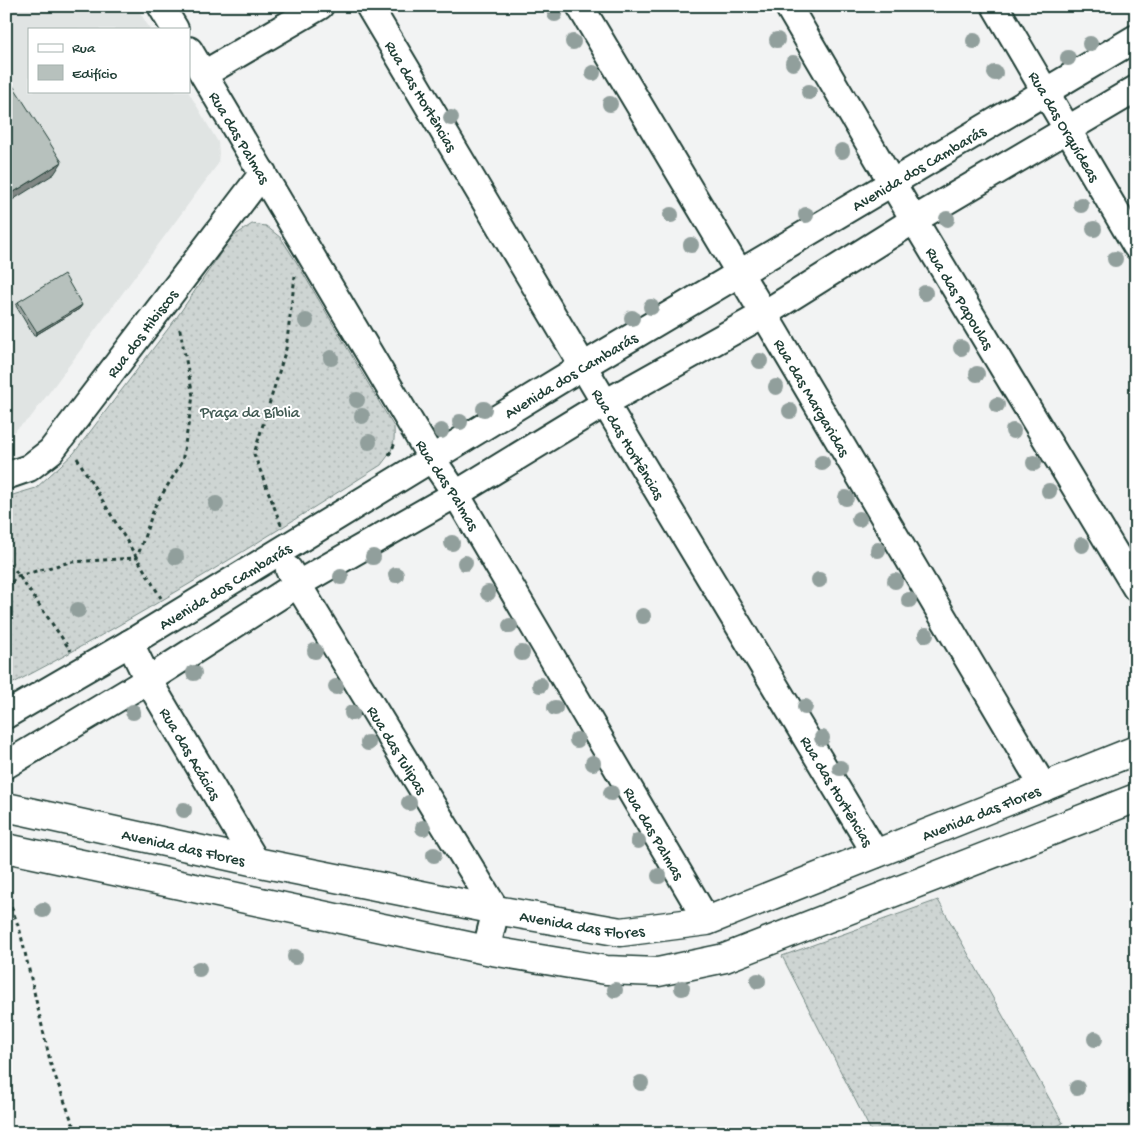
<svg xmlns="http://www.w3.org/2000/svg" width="1142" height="1139" viewBox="0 0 1142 1139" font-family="'Gochi Hand',sans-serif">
	<defs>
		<pattern id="grass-dots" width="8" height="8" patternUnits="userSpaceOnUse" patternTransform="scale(1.25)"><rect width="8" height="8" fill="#ced5d3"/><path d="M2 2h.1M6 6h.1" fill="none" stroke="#b0b8b6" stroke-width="1.8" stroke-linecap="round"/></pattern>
	</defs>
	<rect width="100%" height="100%" fill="#f2f3f3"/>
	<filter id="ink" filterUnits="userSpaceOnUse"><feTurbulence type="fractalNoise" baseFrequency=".02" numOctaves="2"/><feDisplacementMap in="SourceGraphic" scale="10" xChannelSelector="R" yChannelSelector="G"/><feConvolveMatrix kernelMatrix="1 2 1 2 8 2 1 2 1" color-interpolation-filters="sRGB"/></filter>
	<g filter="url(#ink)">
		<path fill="#e0e4e3" d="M6,6H136L150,29H29V91H188L212,132L218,142L219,153L218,164L31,417L6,438Z"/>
		<path fill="url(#grass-dots)" stroke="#768984" d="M252,224L266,226L281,238L297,263L394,427C395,446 393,450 381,465C258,543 135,620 6,687V497L36,488L74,453L177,317L231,238Z
			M938,900L1063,1123L1043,1133H872L782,956Z"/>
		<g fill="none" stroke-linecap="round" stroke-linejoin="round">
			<g stroke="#1f3d34" stroke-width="30">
				<g id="minor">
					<path d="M161,6L175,29"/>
					<path id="s1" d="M369,6L605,403L876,854"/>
					<path id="s2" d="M580,6L764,314L1044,788"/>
					<path id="s3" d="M788,6L914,220L1136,588"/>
					<path id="s4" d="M995,6L1136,246"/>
					<path id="s5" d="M189,50L432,459L456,494L707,921"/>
					<path d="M204,74L320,6"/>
					<path id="s6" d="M6,476L29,468L51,451L263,173"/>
					<path id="s7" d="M289,570L496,910L486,950"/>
					<path id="s8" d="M130,643L148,680L256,862"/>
					<path id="s9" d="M6,715L130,643L583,366L1136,38"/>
					<path d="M6,765L148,680L298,584L456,494L605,403L764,314L914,220L1136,89"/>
				</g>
			</g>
			<g stroke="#1f3d34" stroke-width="31">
				<g id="secondary">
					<path id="s10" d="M6,807L256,862L496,910L621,932L707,921L1136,750"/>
					<path d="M6,848L486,950L606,970L658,972L725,958L1136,798"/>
				</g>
			</g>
			<path stroke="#1f3d34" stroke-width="3" stroke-dasharray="4 4" stroke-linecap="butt" d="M389,455L395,443
				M77,458L161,598
				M281,525L254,454L286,349L295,276
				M6,557L71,651
				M6,588L18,576L70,562L137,558L155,506L182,462L193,396L179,325
				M6,892L20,931L51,1065L73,1124L87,1133"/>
			<use href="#minor" stroke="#fff" stroke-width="26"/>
			<use href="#secondary" stroke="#fff" stroke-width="28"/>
		</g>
		<g fill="#919f9c">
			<circle cx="555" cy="14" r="8"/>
			<circle cx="777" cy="40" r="8"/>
			<circle cx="974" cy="41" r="8"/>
			<circle cx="573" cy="42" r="8"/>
			<circle cx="1090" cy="44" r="8"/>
			<circle cx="1068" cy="58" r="8"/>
			<circle cx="793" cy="63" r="8"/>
			<circle cx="593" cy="73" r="8"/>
			<circle cx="995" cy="73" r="8"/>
			<circle cx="809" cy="92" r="8"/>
			<circle cx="610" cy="104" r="8"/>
			<circle cx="451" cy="118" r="8"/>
			<circle cx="842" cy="151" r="8"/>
			<circle cx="1081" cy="205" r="8"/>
			<circle cx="671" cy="215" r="8"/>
			<circle cx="806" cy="215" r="8"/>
			<circle cx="947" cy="219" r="8"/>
			<circle cx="1094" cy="229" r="8"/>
			<circle cx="691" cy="245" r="8"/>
			<circle cx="1115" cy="259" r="8"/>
			<circle cx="925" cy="293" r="8"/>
			<circle cx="651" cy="307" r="8"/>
			<circle cx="632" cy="318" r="8"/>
			<circle cx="306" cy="321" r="8"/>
			<circle cx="961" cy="348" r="8"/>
			<circle cx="331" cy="358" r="8"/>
			<circle cx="760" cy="361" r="8"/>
			<circle cx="977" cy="374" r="8"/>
			<circle cx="776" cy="387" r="8"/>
			<circle cx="357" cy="400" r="8"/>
			<circle cx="997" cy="405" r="8"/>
			<circle cx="484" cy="409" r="8"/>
			<circle cx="790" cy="411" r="8"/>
			<circle cx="362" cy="416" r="8"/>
			<circle cx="460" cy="422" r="8"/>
			<circle cx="441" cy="431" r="8"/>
			<circle cx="1013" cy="431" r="8"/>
			<circle cx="369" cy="442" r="8"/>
			<circle cx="822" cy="463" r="8"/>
			<circle cx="1034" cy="463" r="8"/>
			<circle cx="1049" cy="491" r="8"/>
			<circle cx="846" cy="498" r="8"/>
			<circle cx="216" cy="504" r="8"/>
			<circle cx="859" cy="519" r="8"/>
			<circle cx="452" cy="543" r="8"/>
			<circle cx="1082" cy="545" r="8"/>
			<circle cx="878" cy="550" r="8"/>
			<circle cx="176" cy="557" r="8"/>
			<circle cx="373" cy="557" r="8"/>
			<circle cx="465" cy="563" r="8"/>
			<circle cx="396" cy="575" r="8"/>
			<circle cx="341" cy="577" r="8"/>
			<circle cx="819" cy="580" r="8"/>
			<circle cx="895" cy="581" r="8"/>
			<circle cx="488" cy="593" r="8"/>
			<circle cx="909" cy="600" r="8"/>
			<circle cx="78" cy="610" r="8"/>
			<circle cx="643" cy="616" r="8"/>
			<circle cx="510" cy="626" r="8"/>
			<circle cx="926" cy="635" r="8"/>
			<circle cx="315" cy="651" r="8"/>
			<circle cx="522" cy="653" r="8"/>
			<circle cx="194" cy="673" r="8"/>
			<circle cx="540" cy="685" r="8"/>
			<circle cx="336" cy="687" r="8"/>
			<circle cx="805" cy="707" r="8"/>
			<circle cx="555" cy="708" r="8"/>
			<circle cx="133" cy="712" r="8"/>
			<circle cx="352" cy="713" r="8"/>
			<circle cx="822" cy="738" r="8"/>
			<circle cx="577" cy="740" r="8"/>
			<circle cx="368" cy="743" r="8"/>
			<circle cx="593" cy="763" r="8"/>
			<circle cx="840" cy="768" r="8"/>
			<circle cx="611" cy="793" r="8"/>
			<circle cx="409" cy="803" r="8"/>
			<circle cx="184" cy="810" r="8"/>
			<circle cx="423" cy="828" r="8"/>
			<circle cx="638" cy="841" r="8"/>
			<circle cx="434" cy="855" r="8"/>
			<circle cx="659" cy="876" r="8"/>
			<circle cx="43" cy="910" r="8"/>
			<circle cx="295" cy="957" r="8"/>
			<circle cx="199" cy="969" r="8"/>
			<circle cx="758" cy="981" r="8"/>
			<circle cx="682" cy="988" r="8"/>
			<circle cx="615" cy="990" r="8"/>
			<circle cx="1095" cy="1039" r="8"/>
			<circle cx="641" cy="1083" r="8"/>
			<circle cx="1077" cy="1088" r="8"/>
		</g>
		<path fill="#9da6a3" stroke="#1f3d34" d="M18,302L82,305L79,309L34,336L16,306Z"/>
		<path fill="#808784" stroke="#1f3d34" d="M62,162L54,174L6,204V197Z
			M82,305L79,309L34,336L37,332Z"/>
		<path fill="#b7c1bd" stroke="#1f3d34" d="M12,84L62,162L6,197V88Z
			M64,274L82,305L37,332L18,302Z"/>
	</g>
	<g text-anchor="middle" stroke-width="4" stroke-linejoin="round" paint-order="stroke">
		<g font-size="16" fill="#1f3d34" stroke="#fff">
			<text dy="6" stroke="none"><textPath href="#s1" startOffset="104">Rua das Hortências</textPath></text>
			<text dy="6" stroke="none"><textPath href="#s4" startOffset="139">Rua das Orquídeas</textPath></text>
			<text dy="6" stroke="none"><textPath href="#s5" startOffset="101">Rua das Palmas</textPath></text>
			<text dy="6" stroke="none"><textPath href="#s9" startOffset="1064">Avenida dos Cambarás</textPath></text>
			<text dy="6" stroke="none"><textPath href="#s3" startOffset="339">Rua das Papoulas</textPath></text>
			<text dy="6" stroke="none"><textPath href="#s6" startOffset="201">Rua dos Hibiscos</textPath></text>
			<text dy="6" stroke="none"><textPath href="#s9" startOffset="659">Avenida dos Cambarás</textPath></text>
			<text dy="6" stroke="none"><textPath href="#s2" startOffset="455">Rua das Margaridas</textPath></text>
			<text dy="6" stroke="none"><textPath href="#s1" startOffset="509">Rua das Hortências</textPath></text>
			<text dy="6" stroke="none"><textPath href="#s5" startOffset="506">Rua das Palmas</textPath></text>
			<text dy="6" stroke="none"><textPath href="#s9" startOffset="254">Avenida dos Cambarás</textPath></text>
			<text dy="6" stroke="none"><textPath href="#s7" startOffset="210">Rua das Tulipas</textPath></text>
			<text dy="6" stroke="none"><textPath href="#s8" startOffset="126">Rua das Acácias</textPath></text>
			<text dy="6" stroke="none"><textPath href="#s1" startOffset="914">Rua das Hortências</textPath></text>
			<text dy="6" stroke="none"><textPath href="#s10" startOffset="1009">Avenida das Flores</textPath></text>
			<text dy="6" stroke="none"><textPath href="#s5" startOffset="911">Rua das Palmas</textPath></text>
			<text dy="6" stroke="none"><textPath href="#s10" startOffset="182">Avenida das Flores</textPath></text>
			<text dy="6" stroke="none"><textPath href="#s10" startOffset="588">Avenida das Flores</textPath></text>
		</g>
		<g font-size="16" fill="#425b54" stroke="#fff">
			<text x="250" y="417">Praça da Bíblia</text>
		</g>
	</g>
	<rect width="1142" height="1139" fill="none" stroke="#fff" stroke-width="25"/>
	<rect x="12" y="12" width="1117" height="1114" fill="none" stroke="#1f3d34" stroke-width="2" filter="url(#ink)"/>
	<rect x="28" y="28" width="162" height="65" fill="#ffffff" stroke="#a5b1ae"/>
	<rect x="38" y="44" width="25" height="8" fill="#ffffff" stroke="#a5b1ae"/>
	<text x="72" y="52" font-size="15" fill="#1f3d34">Rua</text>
	<rect x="38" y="65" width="25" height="15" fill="#b7c1bd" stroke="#a5b1ae"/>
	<text x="72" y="78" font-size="15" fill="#1f3d34">Edifício</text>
</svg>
